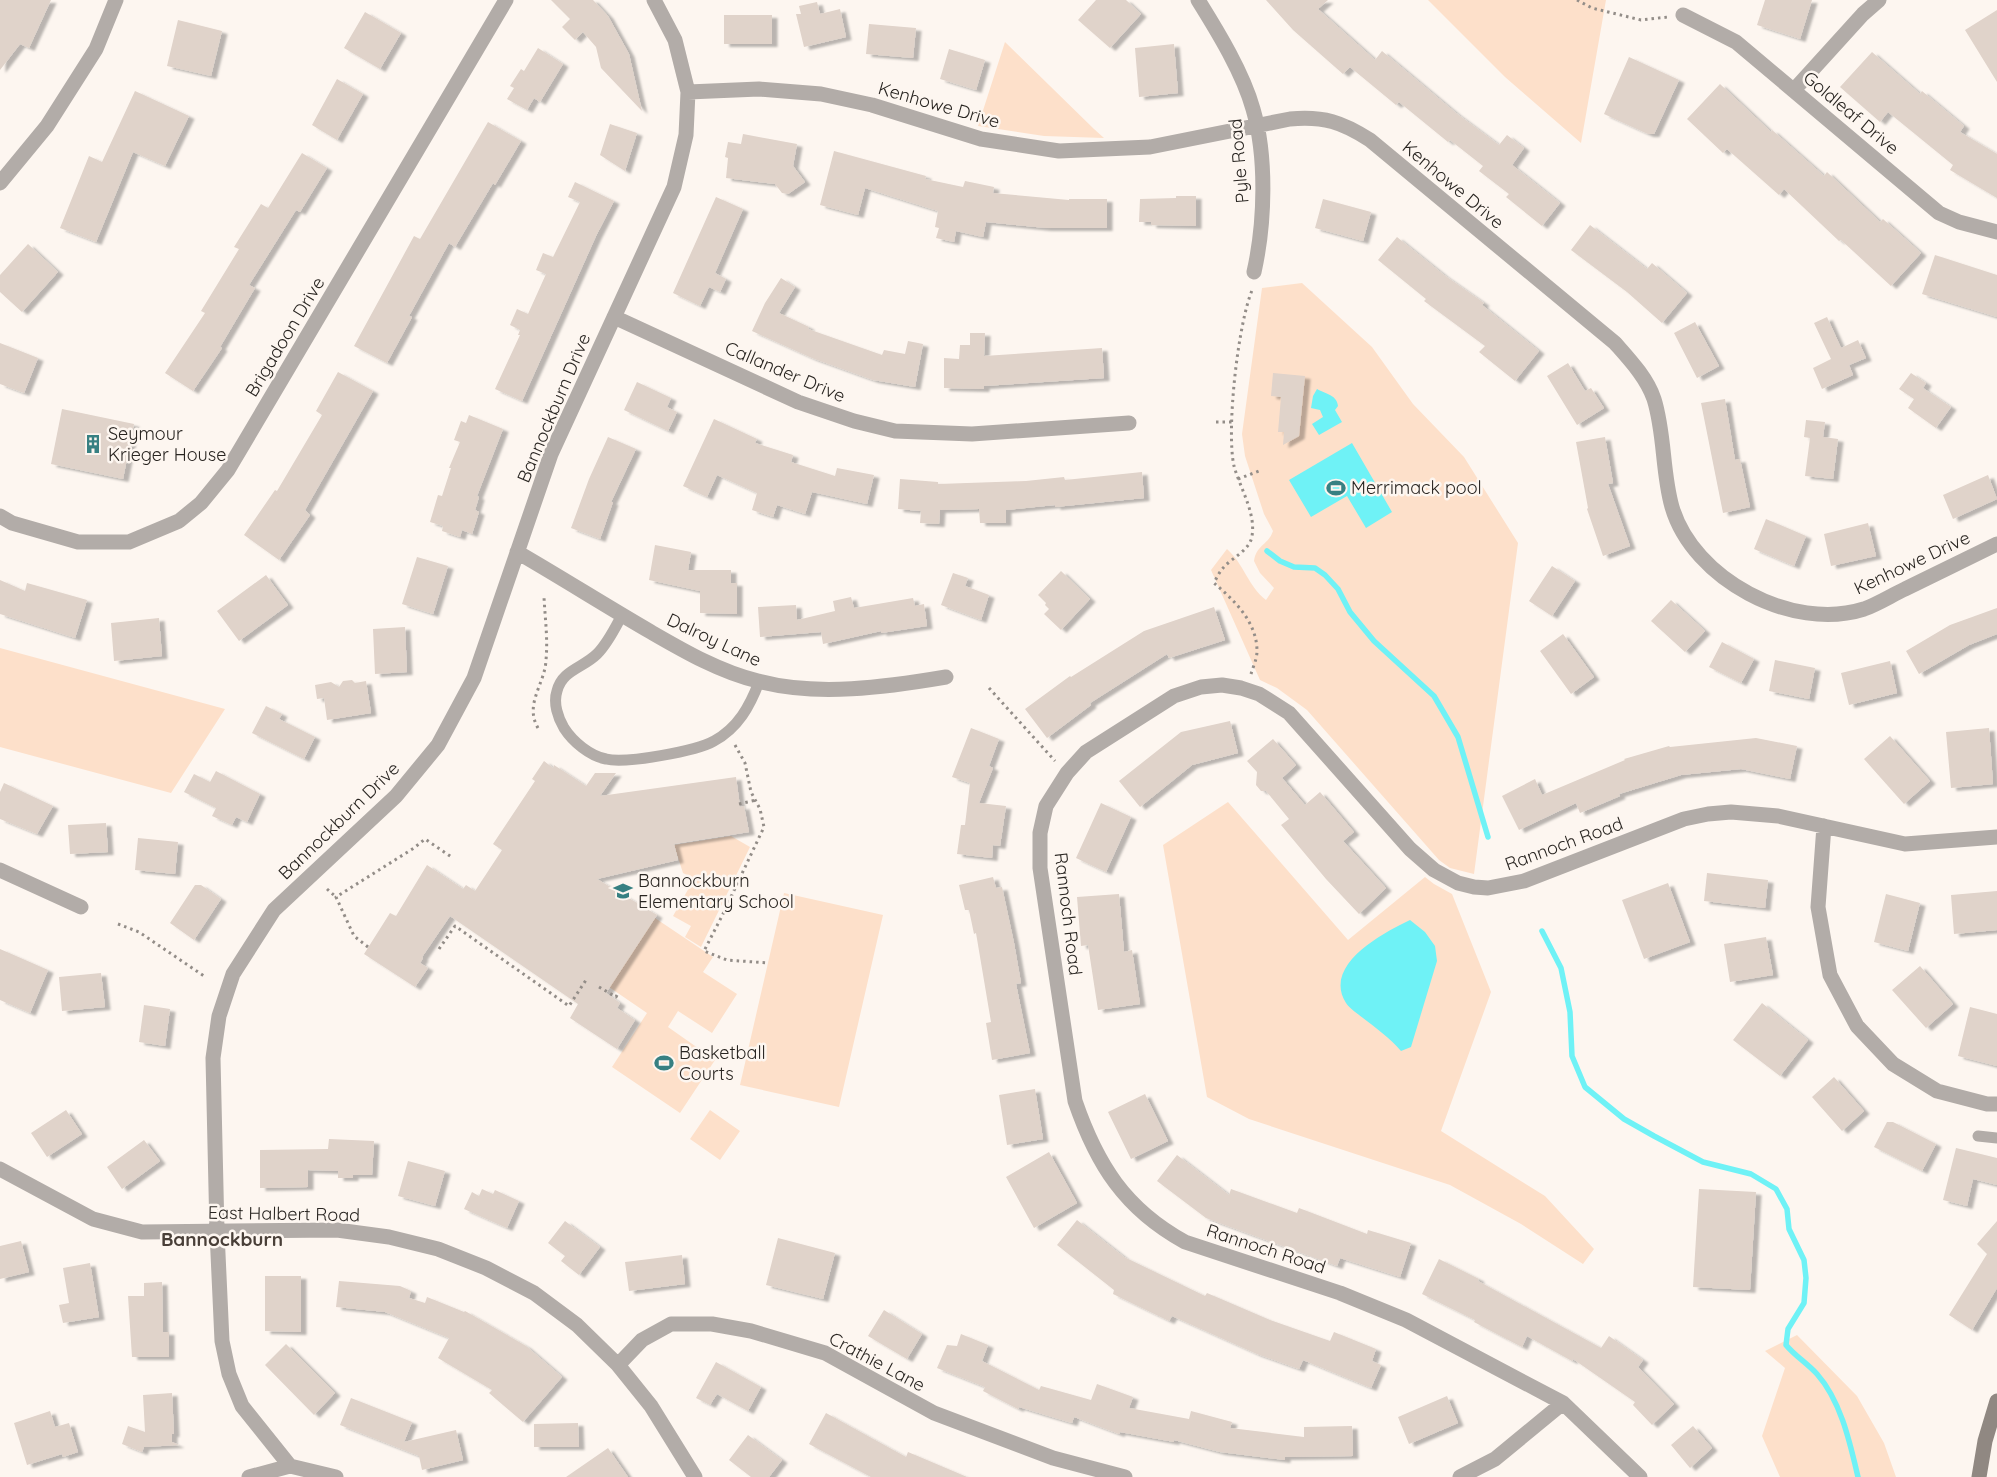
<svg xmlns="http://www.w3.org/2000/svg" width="1997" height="1477" viewBox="0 0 1997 1477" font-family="Quicksand,sans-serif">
	<defs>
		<filter id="shadow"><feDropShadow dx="5.5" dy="3" stdDeviation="1" flood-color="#0004"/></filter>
	</defs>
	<rect width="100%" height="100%" fill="#fdf6f0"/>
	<path fill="#fde0ca" d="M1428,0H1606L1581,143L1505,77Z
		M1005,42L1094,129L1104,138L1044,136L978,126Z
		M1302,283L1372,347L1413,404L1464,457L1518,543L1474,874L1450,868L1439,860L1307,710L1277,688L1260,680L1211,570L1227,549C1244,564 1248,586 1266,600L1274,588L1260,573L1254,561C1256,545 1269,544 1273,531L1264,514L1245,456L1242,434L1262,288Z
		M0,648L225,709L171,793L0,747Z
		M1228,802L1348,940L1425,877L1434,884L1452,894L1491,992L1441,1131L1545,1196L1594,1249L1583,1264L1521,1224L1450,1185L1249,1119L1207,1097L1163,845Z
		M731,836L750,847L701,947L685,937L691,926L673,916L694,879L683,873L674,845Z
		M784,893L883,915L839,1107L740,1085Z
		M655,918L713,957L703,972L737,994L712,1033L678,1011L668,1027L715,1060L680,1113L612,1067L647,1013L609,987Z
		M710,1110L740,1131L720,1160L690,1139Z
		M1797,1335L1857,1396L1884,1443L1896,1477H1780L1762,1436L1785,1368L1765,1351Z"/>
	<path fill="#6ff2f6" d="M1317,389C1326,394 1337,395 1338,406L1335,410L1342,422L1319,435L1312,424L1323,417L1320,410L1311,408L1313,396Z
		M1352,443L1392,512L1366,528L1347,496L1311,517L1289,480Z
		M1410,920L1425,932L1435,946L1437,961L1411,1047L1401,1051C1390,1038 1376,1028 1363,1018C1358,1014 1350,1009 1346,1003C1322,965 1383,933 1410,920Z"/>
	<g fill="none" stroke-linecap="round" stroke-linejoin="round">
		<path stroke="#6ff2f6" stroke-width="5.5" d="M1267,551L1280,561L1294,567L1315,568L1325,575L1338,589L1350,612L1374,641L1434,696L1458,737L1488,837
			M1542,931L1561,968L1570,1012L1572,1056L1585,1087L1624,1119L1654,1136L1703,1162L1751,1174L1776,1189L1787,1209L1789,1229L1804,1260L1806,1278L1804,1303L1788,1329L1786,1345C1795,1356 1807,1363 1817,1374C1841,1401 1850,1443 1858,1477"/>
	</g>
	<path fill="#e0d3ca" filter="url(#shadow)" d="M0,0H51L29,48L20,44L0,70Z
		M551,0H593L608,16L629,54L642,111L601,68L596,47L583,32L575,40L562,27L570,19Z
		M1096,0H1126L1141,14L1110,48L1078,20Z
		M1266,0H1328L1318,9L1375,60L1382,51L1456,113L1499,145L1507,135L1524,148L1512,165L1560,203L1542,226L1506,197L1509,194L1479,171L1483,166L1450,140L1448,142L1399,102L1396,105L1350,67L1343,74L1293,30Z
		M1765,0H1812L1800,39L1757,25Z
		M817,2L820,14L840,9L846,37L804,47L796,14H801L799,6Z
		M1997,10V82L1965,30Z
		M365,12L401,33L380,69L344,48Z
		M724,15H772V44H724Z
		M178,20L222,31L211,76L167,66Z
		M869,24L916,28L913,58L866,54Z
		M1174,44L1178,93L1139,97L1135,48Z
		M538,48L563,64L540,102L534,98L527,110L507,99L514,88L510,86L521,69L524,71Z
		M949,49L985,60L976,90L940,79Z
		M1872,52L1920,94L1922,91L1964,126L1960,132L1997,154V198L1950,170L1953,165L1888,112L1880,122L1840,87Z
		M1629,57L1679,80L1654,134H1648L1604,114Z
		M337,79L363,94L337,140L312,125Z
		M1720,84L1771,132L1772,130L1824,176L1827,172L1880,222L1883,219L1921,253L1891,286L1841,240L1839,241L1784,189L1779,195L1727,149L1723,153L1687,119Z
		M135,91L189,116L165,166L133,152L96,242L60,228L89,156L102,162Z
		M488,122L521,141L495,185L493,183L455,247L449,243L409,316L412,317L387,363L354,346L414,236L420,239Z
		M610,124L637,133L625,171L600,155Z
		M743,134L797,144L793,166L805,182L788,194L782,193L775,184L726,178L728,158L725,157L728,142L741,144Z
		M834,151L926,176L925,179L963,187L965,181L994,187L993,193L1069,200V199H1107V228H1046L986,222L983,237L956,231L954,242L936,238L939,228L935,227L938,211L865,188L858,215L820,205Z
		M302,153L327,168L300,212L296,210L249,285L255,288L220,347L222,348L193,391L165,373L205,313L201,311L239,249L234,247L261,204L268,208Z
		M575,182L614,201L596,236L522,401L495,389L520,335H518L520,330L510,325L517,309L528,314L546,274L536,270L543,253L553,257L580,202L568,197Z
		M1176,196H1196V226L1151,225V222H1139L1140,199L1176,198Z
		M716,197L743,209L715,273L726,279L720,292L709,287L700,306L673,293Z
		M1323,199L1371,212L1363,241L1315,228Z
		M1590,225L1647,269L1652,263L1687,293L1662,323L1627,292L1571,250Z
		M1397,237L1444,275L1484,303L1482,305L1539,351L1515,381L1479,352L1485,346L1424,301L1426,299L1378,260Z
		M28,244L58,272L22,312L0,292V275Z
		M1935,255L1997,275V317L1922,294Z
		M781,278L795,287L779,313L809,327L808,329L882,355L884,350L905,354L908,341L923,344L915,387L873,380L812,358L752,331L765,303Z
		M1827,317L1841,348L1858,340L1866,358L1849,365L1853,375L1822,389L1813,368L1831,359L1814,323Z
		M1695,322L1719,366L1697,378L1674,333Z
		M970,333H985L984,356L1102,348L1104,378L984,386V389L944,388V358L959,359L960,345H970Z
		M0,343L38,358L24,393L0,384Z
		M1568,363L1585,391L1591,388L1604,408L1577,425L1547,376Z
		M338,372L373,391L305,510L310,515L279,560L244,535L275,490L277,491L322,415L316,411Z
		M1273,373L1305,376L1299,436L1283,445L1284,432H1278L1281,397L1271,396Z
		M1911,373L1926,383L1923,388L1951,407L1936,428L1908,408L1914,399L1899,389Z
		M637,382L671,398L667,407L677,412L668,431L624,410Z
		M1725,399L1735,460L1740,459L1750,507L1723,513L1701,403Z
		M62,409L134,424L123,479L51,464Z
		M469,415L503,429L477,496L479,497L475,510L479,512L472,534L462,530L460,537L442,531L443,526L430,522L438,495L442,496L451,468H449L460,442L454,440L461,421L466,423Z
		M714,419L757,439L755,443L793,455L791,462L835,476L837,468L874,475L867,504L812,492L805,514L777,505L773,517L752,510L757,493L717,475L707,497L683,486Z
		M1806,420L1825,422L1823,437L1838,439L1833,479L1805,476L1810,438L1804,437Z
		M608,437L636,449L611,502H613L600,539L571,528L589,479Z
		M1605,437L1613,483L1608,484L1630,546L1603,556L1587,509L1588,508L1576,442Z
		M1142,472L1144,498L1055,507V505L1006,510V523H980L979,509L940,510L939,524L920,523L921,511L898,509L900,479L938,482V484L1026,481L1064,477L1065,480Z
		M1988,475L1997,499L1953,519L1943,495Z
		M1766,519L1806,536L1794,566L1754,549Z
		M1868,523L1876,556L1831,566L1824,534Z
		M655,545L691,552L688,570H731V583H737V614L700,613V591L649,580Z
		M417,557L448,566L433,614L402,604Z
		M1552,566L1575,581L1552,616L1529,601Z
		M1061,571L1090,599L1061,630L1044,614L1049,609L1045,605L1046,603L1038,595Z
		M953,573L968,578L965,586L989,595L981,620L941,605Z
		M266,575L288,605L239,641L217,611Z
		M0,580L25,591L27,583L87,600L75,638L0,614Z
		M851,597L854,608L913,598L915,606L924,604L927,626L881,633V631L823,644L821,632L760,637L758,607L796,605L797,620L835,611L833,601Z
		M1671,600L1705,631L1685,652L1651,621Z
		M1214,607L1225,640L1169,658L1167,654L1090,703L1091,705L1047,738L1025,709L1070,676L1071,677L1144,631Z
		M1997,608V634L1969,645L1919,674L1906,651L1950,625Z
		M159,618L162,656L114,661L111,623Z
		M405,627L407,672L375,674L373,629Z
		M1563,634L1594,677L1571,694L1540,651Z
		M1722,642L1754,659L1741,683L1709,667Z
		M1775,660L1815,668L1809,699L1769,691Z
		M1890,661L1897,693L1849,705L1841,673Z
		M352,680L355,683L366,681L371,713L327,720L324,698L317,699L315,685L331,682L339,687L343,681Z
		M266,706L282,714L279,719L315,737L304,759L252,733Z
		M1230,721L1238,753L1192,765L1140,807L1119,781L1181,732Z
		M971,728L999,739L989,766L993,768L979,803L1006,806L1000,846L993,845L992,858L957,854L961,825H965L970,783L952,777Z
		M1989,728L1993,784L1951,788L1946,732Z
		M1890,736L1930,781L1904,804L1864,759Z
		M1756,738L1797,746L1790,779L1741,769L1681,775L1619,794L1620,796L1580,813L1576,803L1519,830L1502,796L1535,779L1542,795L1625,760L1624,759L1669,746L1670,747Z
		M1273,739L1296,765L1282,778L1305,805L1320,792L1354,832L1343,841L1386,888L1359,914L1326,879L1281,825L1289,819L1266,791H1261L1256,785L1257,772L1247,761Z
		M544,761L553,768L554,765L586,786L595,773H616L600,796L736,777L740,807L744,806L749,832L674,844L678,860L597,879L657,915L606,993L620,1003L617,1008L635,1020L617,1049L570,1018L578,1004L450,916L422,957L423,958L420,963L428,968L415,987L364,954L390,913L396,916L427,865L463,889L466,885L475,891L502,850L493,844L535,781L532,779Z
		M216,771L260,794L247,822L236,817L232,825L212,816L216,808L184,792L194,774L210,782Z
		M4,783L53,806L37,834L0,819V792Z
		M1101,803L1131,817L1106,872L1076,858Z
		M106,823L108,852L70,854L68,825Z
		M138,838L178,842L175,874L135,870Z
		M1707,873L1768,880L1765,908L1704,901Z
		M993,877L996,888L1002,887L1014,943L1021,983L1016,984L1030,1053L992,1060L986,1023L991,1022L976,933L974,934L969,910H965L959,885Z
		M1668,883L1690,942L1644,959L1622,900Z
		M195,885H201L221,899L194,940L170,923Z
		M1997,891V930L1954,934L1951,895Z
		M1119,894L1124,952L1132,950L1140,1004L1098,1010L1088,945L1081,946L1077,897Z
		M1886,894L1920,903L1908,951L1874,942Z
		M1766,937L1773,975L1730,982L1724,944Z
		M0,949L48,970L30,1013L0,1000Z
		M1920,966L1953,1004L1926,1028L1892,990Z
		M101,973L105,1007L62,1011L59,977Z
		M1762,1003L1808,1040L1780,1076L1733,1040Z
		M144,1005L170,1009L165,1046L139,1042Z
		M1970,1007L1997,1014V1066L1958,1056Z
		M1834,1077L1864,1111L1842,1131L1812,1097Z
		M1035,1089L1043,1139L1007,1145L999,1095Z
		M1145,1094L1168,1141L1131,1159L1108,1112Z
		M66,1110L82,1134L47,1157L31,1133Z
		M1887,1122H1893L1936,1144L1922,1171L1874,1147Z
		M329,1139L374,1141L372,1175H353V1178H338V1171L308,1170V1187L260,1188V1150L328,1149Z
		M144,1140L160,1161L122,1189L107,1167Z
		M1956,1148L1997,1158V1185L1973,1179L1967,1206L1943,1200Z
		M1049,1152L1077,1203L1034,1228L1006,1177Z
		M1177,1155L1229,1195L1231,1189L1297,1213L1299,1208L1367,1234L1368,1230L1411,1243L1400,1277L1340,1258L1337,1266L1206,1218L1157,1181Z
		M408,1161L445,1171L435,1206L398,1196Z
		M482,1189L493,1194L495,1190L519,1201L507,1228L464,1209L472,1192L479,1196Z
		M1699,1189L1756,1192L1750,1290L1693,1287Z
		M1077,1220L1124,1257L1205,1296L1207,1293L1270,1320L1330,1341L1334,1332L1376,1349L1372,1361L1381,1365L1371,1388L1303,1360L1299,1369L1257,1354L1172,1316L1169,1321L1113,1294L1114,1290L1057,1245Z
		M565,1221L600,1247L579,1275L561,1261L565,1256L548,1243Z
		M1997,1221V1288L1972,1330L1949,1315L1987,1254L1977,1244Z
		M778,1238L835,1253L823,1299L766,1285Z
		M21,1241L29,1272L0,1279V1246Z
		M682,1255L685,1284L629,1291L625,1262Z
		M1439,1259L1479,1279L1478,1281L1601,1348L1609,1336L1643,1360L1638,1367L1674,1404L1652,1425L1633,1405L1635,1402L1573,1359L1572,1361L1527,1336L1522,1347L1474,1322L1475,1320L1422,1294Z
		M90,1263L99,1317L63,1323L59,1305L69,1303L63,1268Z
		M265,1276H301V1332L265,1331Z
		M339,1281L400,1286L411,1291L409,1298L425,1303L427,1297L464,1312L465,1311L526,1346L562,1377L523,1422L489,1393L492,1390L438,1358L449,1338L385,1312L336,1307Z
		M162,1282L163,1332H169V1357H132L128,1296H144V1283Z
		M884,1310L922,1334L907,1359L868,1336Z
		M961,1334L988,1345L982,1361L1039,1390L1041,1386L1091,1400L1097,1384L1133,1397L1129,1408L1189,1419L1191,1411L1232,1422L1230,1428L1304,1437V1427L1352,1426L1353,1456L1285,1457V1460L1220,1452L1174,1440V1442L1120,1432L1119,1434L1074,1417L1072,1423L1019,1407L1018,1409L983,1391L985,1387L937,1368L947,1345L957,1346Z
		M286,1344L335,1393L314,1415L265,1365Z
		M716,1362L761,1387L748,1411L717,1394L710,1405L696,1398Z
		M172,1393L174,1434H172V1442L179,1445L144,1447L142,1452L122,1444L128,1426L145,1432L143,1395Z
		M1447,1396L1458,1423L1409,1444L1398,1417Z
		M351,1398L412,1422L404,1442L456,1430L463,1460L422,1470L419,1456L340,1425Z
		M50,1411L55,1427L69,1423L78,1452L63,1457L62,1454L27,1465L14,1423Z
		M826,1413L906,1457L908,1452L967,1477H871L809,1444Z
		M578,1423L579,1447H534V1424Z
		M1693,1426L1712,1448L1690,1468L1671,1445Z
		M748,1435L782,1460L769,1477H751L729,1460Z
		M608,1448L628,1477H566Z"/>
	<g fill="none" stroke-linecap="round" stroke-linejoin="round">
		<path stroke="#938d88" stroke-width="3" stroke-dasharray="2.5 4" stroke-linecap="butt" d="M1577,0L1592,8L1641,20L1668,17
			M1216,422H1232
			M1238,479L1259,471
			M1251,674C1253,667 1257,659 1257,651C1257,622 1234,600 1214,583C1217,577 1220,571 1224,567C1233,557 1250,550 1252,536C1256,513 1240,488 1234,466C1226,431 1238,321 1253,288
			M989,688L1055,761
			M538,728C524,704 545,684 546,660C548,639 545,618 544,597
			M735,745L745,763L751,792L760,809L764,827L722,916L704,951L727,960L768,963
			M739,804L756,800
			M327,889L336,897
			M118,924L139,932L204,976
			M368,947L354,936L336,897L414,848L425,839L453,858
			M439,949L455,926L569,1006L586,980
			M599,987L616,997L618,993"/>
		<path stroke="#b2aca8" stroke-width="11" d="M622,615C615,628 608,643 597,654C583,668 562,670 557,691C553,703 558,718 564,728C573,742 590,756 606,759C625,764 697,751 714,741C738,728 750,706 759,682
			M1978,1136L1997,1138"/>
		<path stroke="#b2aca8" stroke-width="15" d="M1198,0C1218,32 1243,73 1253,109C1267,157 1265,223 1254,272
			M1683,15L1736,42L1939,213L1959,222L1997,232
			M1794,90L1863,14L1879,0
			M688,92L759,89L821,94L872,105L981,139L1059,151L1150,147L1290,119C1324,116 1342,122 1370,140L1615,343C1630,360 1647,378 1654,399C1665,434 1662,472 1672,507C1693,579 1792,632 1864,609C1878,604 1892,595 1905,589C1936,574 1966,559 1997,544
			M0,183L47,126L96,49L116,0
			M614,317L798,402L854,421L895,431L972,434L1129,423
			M0,516L12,523L78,542H129L179,521L201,503L228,470L506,0
			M517,552C562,578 606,606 651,632C684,651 720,672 758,681C816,697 887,687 946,677
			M1824,826L1818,907L1830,975L1857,1026L1893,1064L1937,1091L1987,1104H1997
			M0,870L81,907
			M0,1169L93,1219L142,1232L337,1230L389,1237L438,1249L486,1268L534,1293L577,1325L618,1365L651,1406L695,1477
			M618,1365L642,1340L671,1324H712L751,1331L825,1353L934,1413L1053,1458L1125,1477
			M249,1477L290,1466
			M336,1477L290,1466L242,1406L229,1374L222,1341L217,1232L213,1058L219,1016L233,974L274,910L396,796L438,745L474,678L551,454L674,187L686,135L688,92L675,40L654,0
			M1460,1477L1495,1459L1563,1403
			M1640,1477L1563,1403L1406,1320L1340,1293L1185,1242C1125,1209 1097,1165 1075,1101L1040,868V833L1046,806L1067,773L1086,752L1174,696L1201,687L1222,685L1241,688L1259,694L1289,713L1410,849L1434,870L1458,883L1474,887L1488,888L1524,881L1684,819L1708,814L1731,812L1778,816L1905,844L1997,837"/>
		<path stroke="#908882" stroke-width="15" d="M1979,1477L1985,1441L1997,1401"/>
	</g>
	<defs>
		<g id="building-bare" transform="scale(1.5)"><path d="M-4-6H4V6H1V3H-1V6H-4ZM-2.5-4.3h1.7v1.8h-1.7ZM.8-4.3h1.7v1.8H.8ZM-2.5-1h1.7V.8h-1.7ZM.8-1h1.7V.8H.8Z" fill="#378082" stroke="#fdf6f0" stroke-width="2.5" paint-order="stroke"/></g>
		<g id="stadium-bare" transform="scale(1.5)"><path d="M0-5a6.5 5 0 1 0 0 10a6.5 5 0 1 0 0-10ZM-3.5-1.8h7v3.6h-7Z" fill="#378082" stroke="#fdf6f0" stroke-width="2.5" paint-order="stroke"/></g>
		<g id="school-bare" transform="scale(1.5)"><path d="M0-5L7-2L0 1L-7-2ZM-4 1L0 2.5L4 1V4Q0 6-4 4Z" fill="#378082" stroke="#fdf6f0" stroke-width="2.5" paint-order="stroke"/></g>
	</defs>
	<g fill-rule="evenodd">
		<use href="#building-bare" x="93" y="444"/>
		<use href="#stadium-bare" x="1336" y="488"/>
		<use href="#school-bare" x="623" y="891"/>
		<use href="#stadium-bare" x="664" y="1063"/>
	</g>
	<g text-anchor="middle" stroke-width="5" stroke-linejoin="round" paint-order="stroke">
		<g font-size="18" fill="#292521" stroke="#fdf6f0">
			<text transform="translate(939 105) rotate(16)" y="6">Kenhowe Drive</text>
			<text transform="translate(1851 113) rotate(40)" y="6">Goldleaf Drive</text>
			<text transform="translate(1239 161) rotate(-95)" y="6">Pyle Road</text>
			<text transform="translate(1453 185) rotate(40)" y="6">Kenhowe Drive</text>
			<text transform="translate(285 337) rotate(-59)" y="6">Brigadoon Drive</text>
			<text transform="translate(785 372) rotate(23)" y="6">Callander Drive</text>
			<text transform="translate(554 408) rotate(-67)" y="6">Bannockburn Drive</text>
			<text transform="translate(1912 563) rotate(-25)" y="6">Kenhowe Drive</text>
			<text transform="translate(714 640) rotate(25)" y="6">Dalroy Lane</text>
			<text transform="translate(339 821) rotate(-44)" y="6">Bannockburn Drive</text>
			<text transform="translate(1564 844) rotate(-20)" y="6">Rannoch Road</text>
			<text transform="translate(1068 914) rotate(83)" y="6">Rannoch Road</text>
			<text transform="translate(284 1214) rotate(1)" y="6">East Halbert Road</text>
			<text transform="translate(1266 1249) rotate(18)" y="6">Rannoch Road</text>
			<text transform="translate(877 1362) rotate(28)" y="6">Crathie Lane</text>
		</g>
		<g font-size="18" fill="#292521" stroke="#fdf6f0" text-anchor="start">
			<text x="108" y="440">Seymour<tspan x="108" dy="21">Krieger House</tspan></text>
			<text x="1351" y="494">Merrimack pool</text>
			<text x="638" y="887">Bannockburn<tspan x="638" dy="21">Elementary School</tspan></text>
			<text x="679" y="1059">Basketball<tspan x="679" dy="21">Courts</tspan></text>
		</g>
		<g font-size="19" font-weight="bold" fill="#493f38" stroke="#fdf6f0">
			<text x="222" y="1246">Bannockburn</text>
		</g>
	</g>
</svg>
